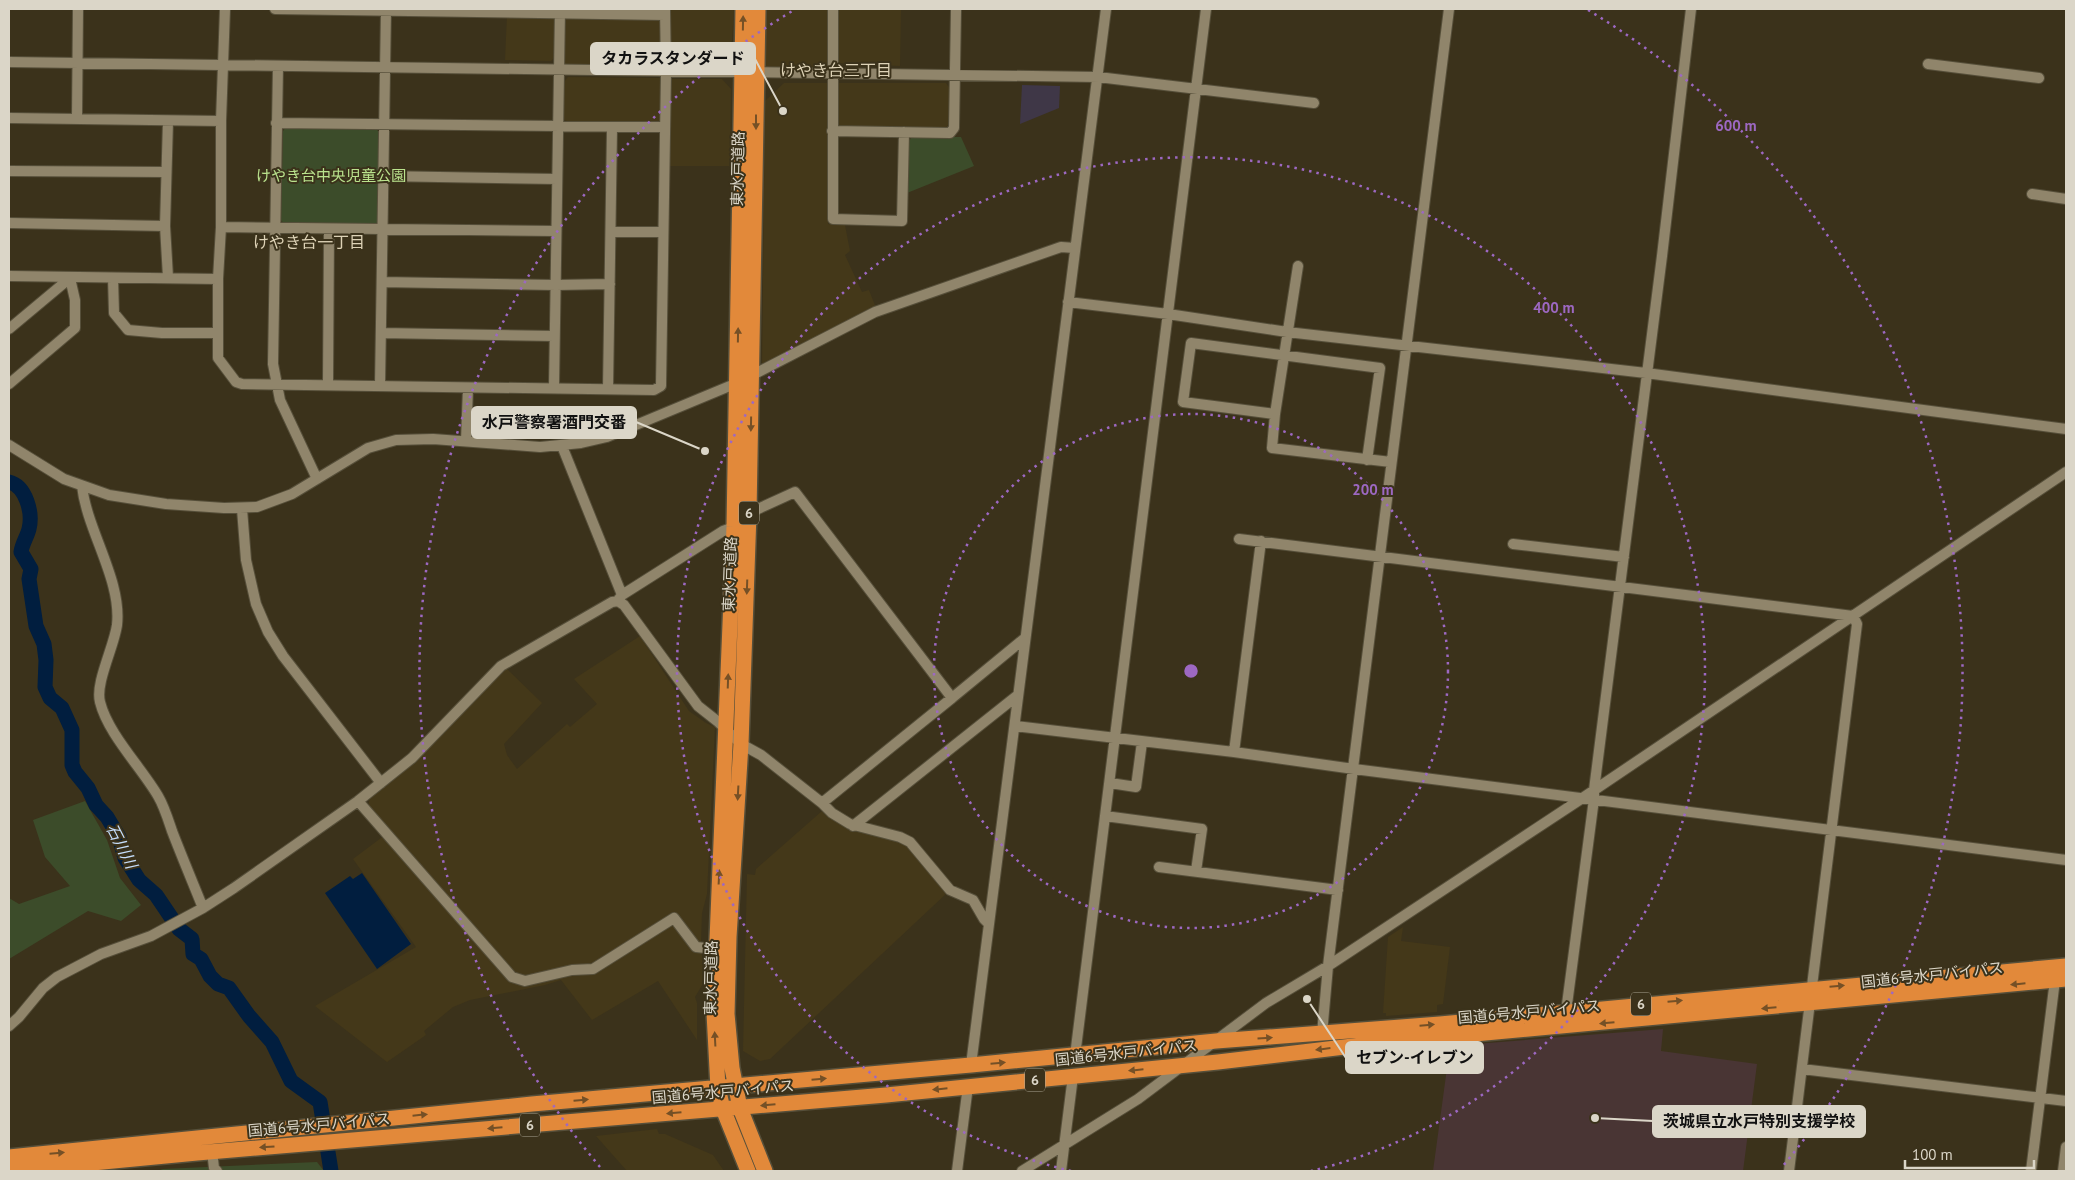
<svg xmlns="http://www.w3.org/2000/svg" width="2075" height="1180" viewBox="0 0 2075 1180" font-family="'PT Sans','Noto Sans JP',sans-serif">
	<rect width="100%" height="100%" fill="#3b321b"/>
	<path fill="#443819" d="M670,9H734L732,41L715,62L669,65Z
		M765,9H830L827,67L762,68Z
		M837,9H901L900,66L835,63Z
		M507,15L553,17L556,21V56L551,61L505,60Z
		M564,19L661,20V66L563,65Z
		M568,77L660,78V123L568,122L563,119V83Z
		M669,79H722L731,89L730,166H669Z
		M784,83H829L828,224L845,225L850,251L845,255L862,292L869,290L876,308L762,365L765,101Z
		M835,83H946L950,89L949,124L946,128L835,126Z
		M640,636L689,711L706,723L715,727L707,894L702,913L701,943L704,982L695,997L697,1003V1040L658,981L592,1020L561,980L545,985L470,1000L453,1007L424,1031L426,1035L387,1062L315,1006L416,947L353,859L389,832L368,808L370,796L418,759L506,668L542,703L504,744L507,755L517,769L567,724L570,727L597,704L574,679Z
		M822,811L856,831L896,839L914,850L948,892L770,1059L760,1061L743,1051L747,874L755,875L756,869Z
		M1403,927L1401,941L1450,947L1443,1004L1437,1005V1012L1386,1016V1013H1383L1388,937Z
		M657,1129L659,1134H665L713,1155L724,1171H627L596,1136Z"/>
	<path fill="#3f3747" d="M1022,85L1060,86L1059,108L1020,124Z"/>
	<path fill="#493534" d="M1663,1029L1661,1051L1757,1064L1743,1171H1433L1450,1046Z"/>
	<path fill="#3c4c2a" d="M287,126L376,129L380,133L379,220L374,226L284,224L281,220L283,131Z
		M912,137H961L974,166L907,193L908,142Z
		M85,801L107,840L120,878L141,905L121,921L88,911L9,959V898L19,904L70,886L45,857L33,820Z
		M317,1162L324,1171H157L163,1169Z"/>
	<path fill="#011e3f" d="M362,873L411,944L377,969L325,893L350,876L353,879Z"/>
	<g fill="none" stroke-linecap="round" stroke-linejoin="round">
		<path stroke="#011e3f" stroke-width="15" d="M9,482C26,486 33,513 29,529C27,537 22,544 21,552L31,569L29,579L36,626L44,644L46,660L45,687L50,698L62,708L72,730V765L75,772L88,788L96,805L107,817L119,837L125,858L139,880L156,895L179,929L192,939L193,954L201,959L210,976L218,984L229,988L249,1016L272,1042L291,1081L320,1102L331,1171"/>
		<g stroke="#564f3a" stroke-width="12">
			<path id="minor" d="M225,9L221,121V227L218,279V358L236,382L242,384L654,390L661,386L666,72L665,9
				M275,9L665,15
				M833,9V219L902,221L904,132
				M9,62L1098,77L1314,103
				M1928,64L2039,78
				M278,66L273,364L280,400L317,479
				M9,118L221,121
				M77,118L78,9
				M276,123L665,127
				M832,131L950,133L954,128L956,9
				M9,171L166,172
				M382,176L557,179
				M2032,194L2066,199
				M9,223L165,226
				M221,227L555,231
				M611,232H662
				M1298,266L1275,414L1272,448L1391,462
				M9,276L218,279
				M168,277L165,226L168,121
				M113,278L114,313L128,330L162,333H218
				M382,282L556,285L610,284
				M1068,302L1168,314L1287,332L1646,373L2066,429
				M9,329L70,278L75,300V328L9,384
				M381,333L554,336
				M328,384L329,229
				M380,385L386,9
				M554,387L560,9
				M608,389L612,128
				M1275,414L1183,402L1191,343L1380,368L1367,460
				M466,441L468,388
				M9,445L64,479L109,495L166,504L224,508L257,507L292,494L368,448L396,440L433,439L540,447L581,443L607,437L737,383L875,312L1061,247L1075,248
				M562,446L622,595
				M82,486C87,531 122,580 117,625C114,647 95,683 100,702C108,734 141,767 158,796C164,806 168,819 172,831C182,857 193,883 203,908
				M242,509L246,560L256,604L268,632L283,656L381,783
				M749,513L795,492L952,698L1025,638
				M1239,539L1853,616L1857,624L1789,1171
				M1513,544L1624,557
				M618,600L622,595L723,531L734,527
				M1015,726L1234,752L1354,769L2066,860
				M1234,752L1261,541
				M1110,783L1136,787L1142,742
				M358,801L512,977L525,981L572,970L593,969L674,918L696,947L715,949
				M822,803L832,813L850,824L900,837L910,842L950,890L973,900L984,919L989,924
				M1105,816L1202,829L1196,871
				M853,826L1018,695
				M1159,867L1338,890
				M1566,1012L1594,799V790L1662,256L1691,9
				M9,1026L19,1017L43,988L57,977L101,954L151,936L203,908L234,888L358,801L412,758L501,666L612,602L618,601L624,605L698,706L717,721L741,744L761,755L822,803L952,698
				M1322,1034L1328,966L1449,9
				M1075,1056L1206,9
				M971,1065L1106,9
				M1802,1069L2066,1101
				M212,1151L214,1168L217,1171
				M957,1171L968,1086
				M1022,1171L1138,1099L1266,1003L1328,966L1584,797L2066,472
				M1061,1171L1073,1076
				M2031,1171L2055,980
				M2063,1171L2066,1147"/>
		</g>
		<g stroke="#564f3a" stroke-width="18">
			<path id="highway" d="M743,9L734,527L714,1013L718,1088L723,1109L748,1171
				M758,9L749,513L741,744L729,937L727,1014L732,1068L740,1108L765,1171
				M9,1157L532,1104L971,1065L1216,1041L1440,1024L2066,966
				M9,1171L197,1153L886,1095L1218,1062L1378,1043L2066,979"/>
		</g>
		<use href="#minor" stroke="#90856b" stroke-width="10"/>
		<use href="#highway" stroke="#e2893a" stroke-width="15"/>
	</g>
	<defs><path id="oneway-solid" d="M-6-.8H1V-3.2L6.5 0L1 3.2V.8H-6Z" transform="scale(1.25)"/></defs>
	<g fill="#755026">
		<use href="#oneway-solid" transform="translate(743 23) rotate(-89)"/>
		<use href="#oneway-solid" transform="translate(756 122) rotate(90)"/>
		<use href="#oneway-solid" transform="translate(738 335) rotate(-89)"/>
		<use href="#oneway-solid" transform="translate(751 424) rotate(91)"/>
		<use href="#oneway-solid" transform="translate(747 587) rotate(92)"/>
		<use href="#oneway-solid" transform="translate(728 681) rotate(-88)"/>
		<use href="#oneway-solid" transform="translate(738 793) rotate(93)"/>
		<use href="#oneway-solid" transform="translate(719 877) rotate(-87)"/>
		<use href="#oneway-solid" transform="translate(2018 984) rotate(174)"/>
		<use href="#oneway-solid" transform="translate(1837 986) rotate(-5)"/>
		<use href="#oneway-solid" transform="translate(1675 1001) rotate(-5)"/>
		<use href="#oneway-solid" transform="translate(1769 1008) rotate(175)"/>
		<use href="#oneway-solid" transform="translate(1607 1023) rotate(175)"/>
		<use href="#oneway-solid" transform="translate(1427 1025) rotate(-5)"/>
		<use href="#oneway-solid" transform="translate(1265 1038) rotate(-4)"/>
		<use href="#oneway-solid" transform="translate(715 1039) rotate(-93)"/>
		<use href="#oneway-solid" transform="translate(1323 1049) rotate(173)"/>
		<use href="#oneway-solid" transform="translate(998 1063) rotate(-5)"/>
		<use href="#oneway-solid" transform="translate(1136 1070) rotate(174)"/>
		<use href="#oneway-solid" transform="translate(819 1079) rotate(-5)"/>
		<use href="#oneway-solid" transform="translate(940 1089) rotate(174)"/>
		<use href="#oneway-solid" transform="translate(581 1100) rotate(-5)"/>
		<use href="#oneway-solid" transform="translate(768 1105) rotate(175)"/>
		<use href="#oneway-solid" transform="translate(674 1113) rotate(175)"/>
		<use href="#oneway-solid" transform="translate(420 1115) rotate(-6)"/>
		<use href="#oneway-solid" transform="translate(495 1128) rotate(175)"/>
		<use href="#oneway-solid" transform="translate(267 1147) rotate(176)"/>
		<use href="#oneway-solid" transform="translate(57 1153) rotate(-5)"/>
	</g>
	<g fill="none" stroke="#9d68c2" stroke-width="2.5" stroke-dasharray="2.5 5">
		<circle cx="1191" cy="671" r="257"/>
		<path d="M1071 1171A514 514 0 1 1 1311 1171"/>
		<path d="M600 1167A771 771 0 0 1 794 10M1588 10A771 771 0 0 1 1782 1167"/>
	</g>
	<g text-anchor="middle" stroke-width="4" stroke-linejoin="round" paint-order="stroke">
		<g fill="#3b321b" stroke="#aba594" stroke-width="1">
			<rect x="739" y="501.5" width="20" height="23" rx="4"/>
			<rect x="1631" y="992.5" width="20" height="23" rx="4"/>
			<rect x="1025" y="1068.5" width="20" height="23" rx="4"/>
			<rect x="520" y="1113.5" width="20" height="23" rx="4"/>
		</g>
		<g font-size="14" font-weight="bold" fill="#dbd6c8">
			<text x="749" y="518">6</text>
			<text x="1641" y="1009">6</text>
			<text x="1035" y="1085">6</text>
			<text x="530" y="1130">6</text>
		</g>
		<g font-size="15" fill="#dbd6c8" stroke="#3b321b">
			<text transform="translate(738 169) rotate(-89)" y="5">東水戸道路</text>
			<text transform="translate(730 574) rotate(-88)" y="5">東水戸道路</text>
			<text transform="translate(1932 975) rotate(-6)" y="5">国道6号水戸バイパス</text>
			<text transform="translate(711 978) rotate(-89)" y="5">東水戸道路</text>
			<text transform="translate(1529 1012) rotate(-5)" y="5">国道6号水戸バイパス</text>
			<text transform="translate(1126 1053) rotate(-6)" y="5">国道6号水戸バイパス</text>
			<text transform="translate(723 1092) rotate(-5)" y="5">国道6号水戸バイパス</text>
			<text transform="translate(319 1125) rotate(-5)" y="5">国道6号水戸バイパス</text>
		</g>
		<g font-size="15" fill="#bae28d" stroke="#3b321b">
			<text x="331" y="181">けやき台中央児童公園</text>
		</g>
		<g font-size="16" fill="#ddd2b6" stroke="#3b321b">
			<text x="836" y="76">けやき台三丁目</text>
			<text x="309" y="248">けやき台一丁目</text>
		</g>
		<g font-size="16" font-style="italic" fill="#c5ddfa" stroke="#3b321b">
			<text transform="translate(122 846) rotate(63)" y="6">石川川</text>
		</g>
	</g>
	<circle cx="1191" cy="671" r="8" fill="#9d68c2" stroke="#3b321b" stroke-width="2.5"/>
	<g font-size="15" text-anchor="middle" font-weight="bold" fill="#9d68c2" stroke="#3b321b" stroke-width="4" stroke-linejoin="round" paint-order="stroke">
		<text x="1736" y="131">600 m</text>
		<text x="1554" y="313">400 m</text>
		<text x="1373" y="495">200 m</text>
	</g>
	<path fill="none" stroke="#dbd6c8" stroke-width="2" d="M783 111L755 59M705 451L636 422M1307 999L1346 1058M1595 1118L1653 1121"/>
	<g fill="#dbd6c8" stroke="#3b321b" stroke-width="2">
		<circle cx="783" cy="111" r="5"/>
		<circle cx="705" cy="451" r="5"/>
		<circle cx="1307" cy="999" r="5"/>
		<circle cx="1595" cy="1118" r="5"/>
	</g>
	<g fill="#dbd6c8" stroke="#dbd6c8" stroke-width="2">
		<rect x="591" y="43" width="164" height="31" rx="5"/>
		<rect x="472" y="407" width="164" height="31" rx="5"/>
		<rect x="1346" y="1042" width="137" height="31" rx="5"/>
		<rect x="1653" y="1106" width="212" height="31" rx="5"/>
	</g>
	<g font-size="16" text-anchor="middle" font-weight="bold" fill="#111">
		<text x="673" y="64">タカラスタンダード</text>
		<text x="554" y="428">水戸警察署酒門交番</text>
		<text x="1415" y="1063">セブン-イレブン</text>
		<text x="1759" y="1127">茨城県立水戸特別支援学校</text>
	</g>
	<rect width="2075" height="1180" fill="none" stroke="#dbd6c8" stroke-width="20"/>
	<path d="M1905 1160v8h129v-8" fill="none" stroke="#dbd6c8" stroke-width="2.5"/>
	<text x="1912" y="1160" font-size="15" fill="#dbd6c8" stroke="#3b321b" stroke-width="4" paint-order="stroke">100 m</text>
</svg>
